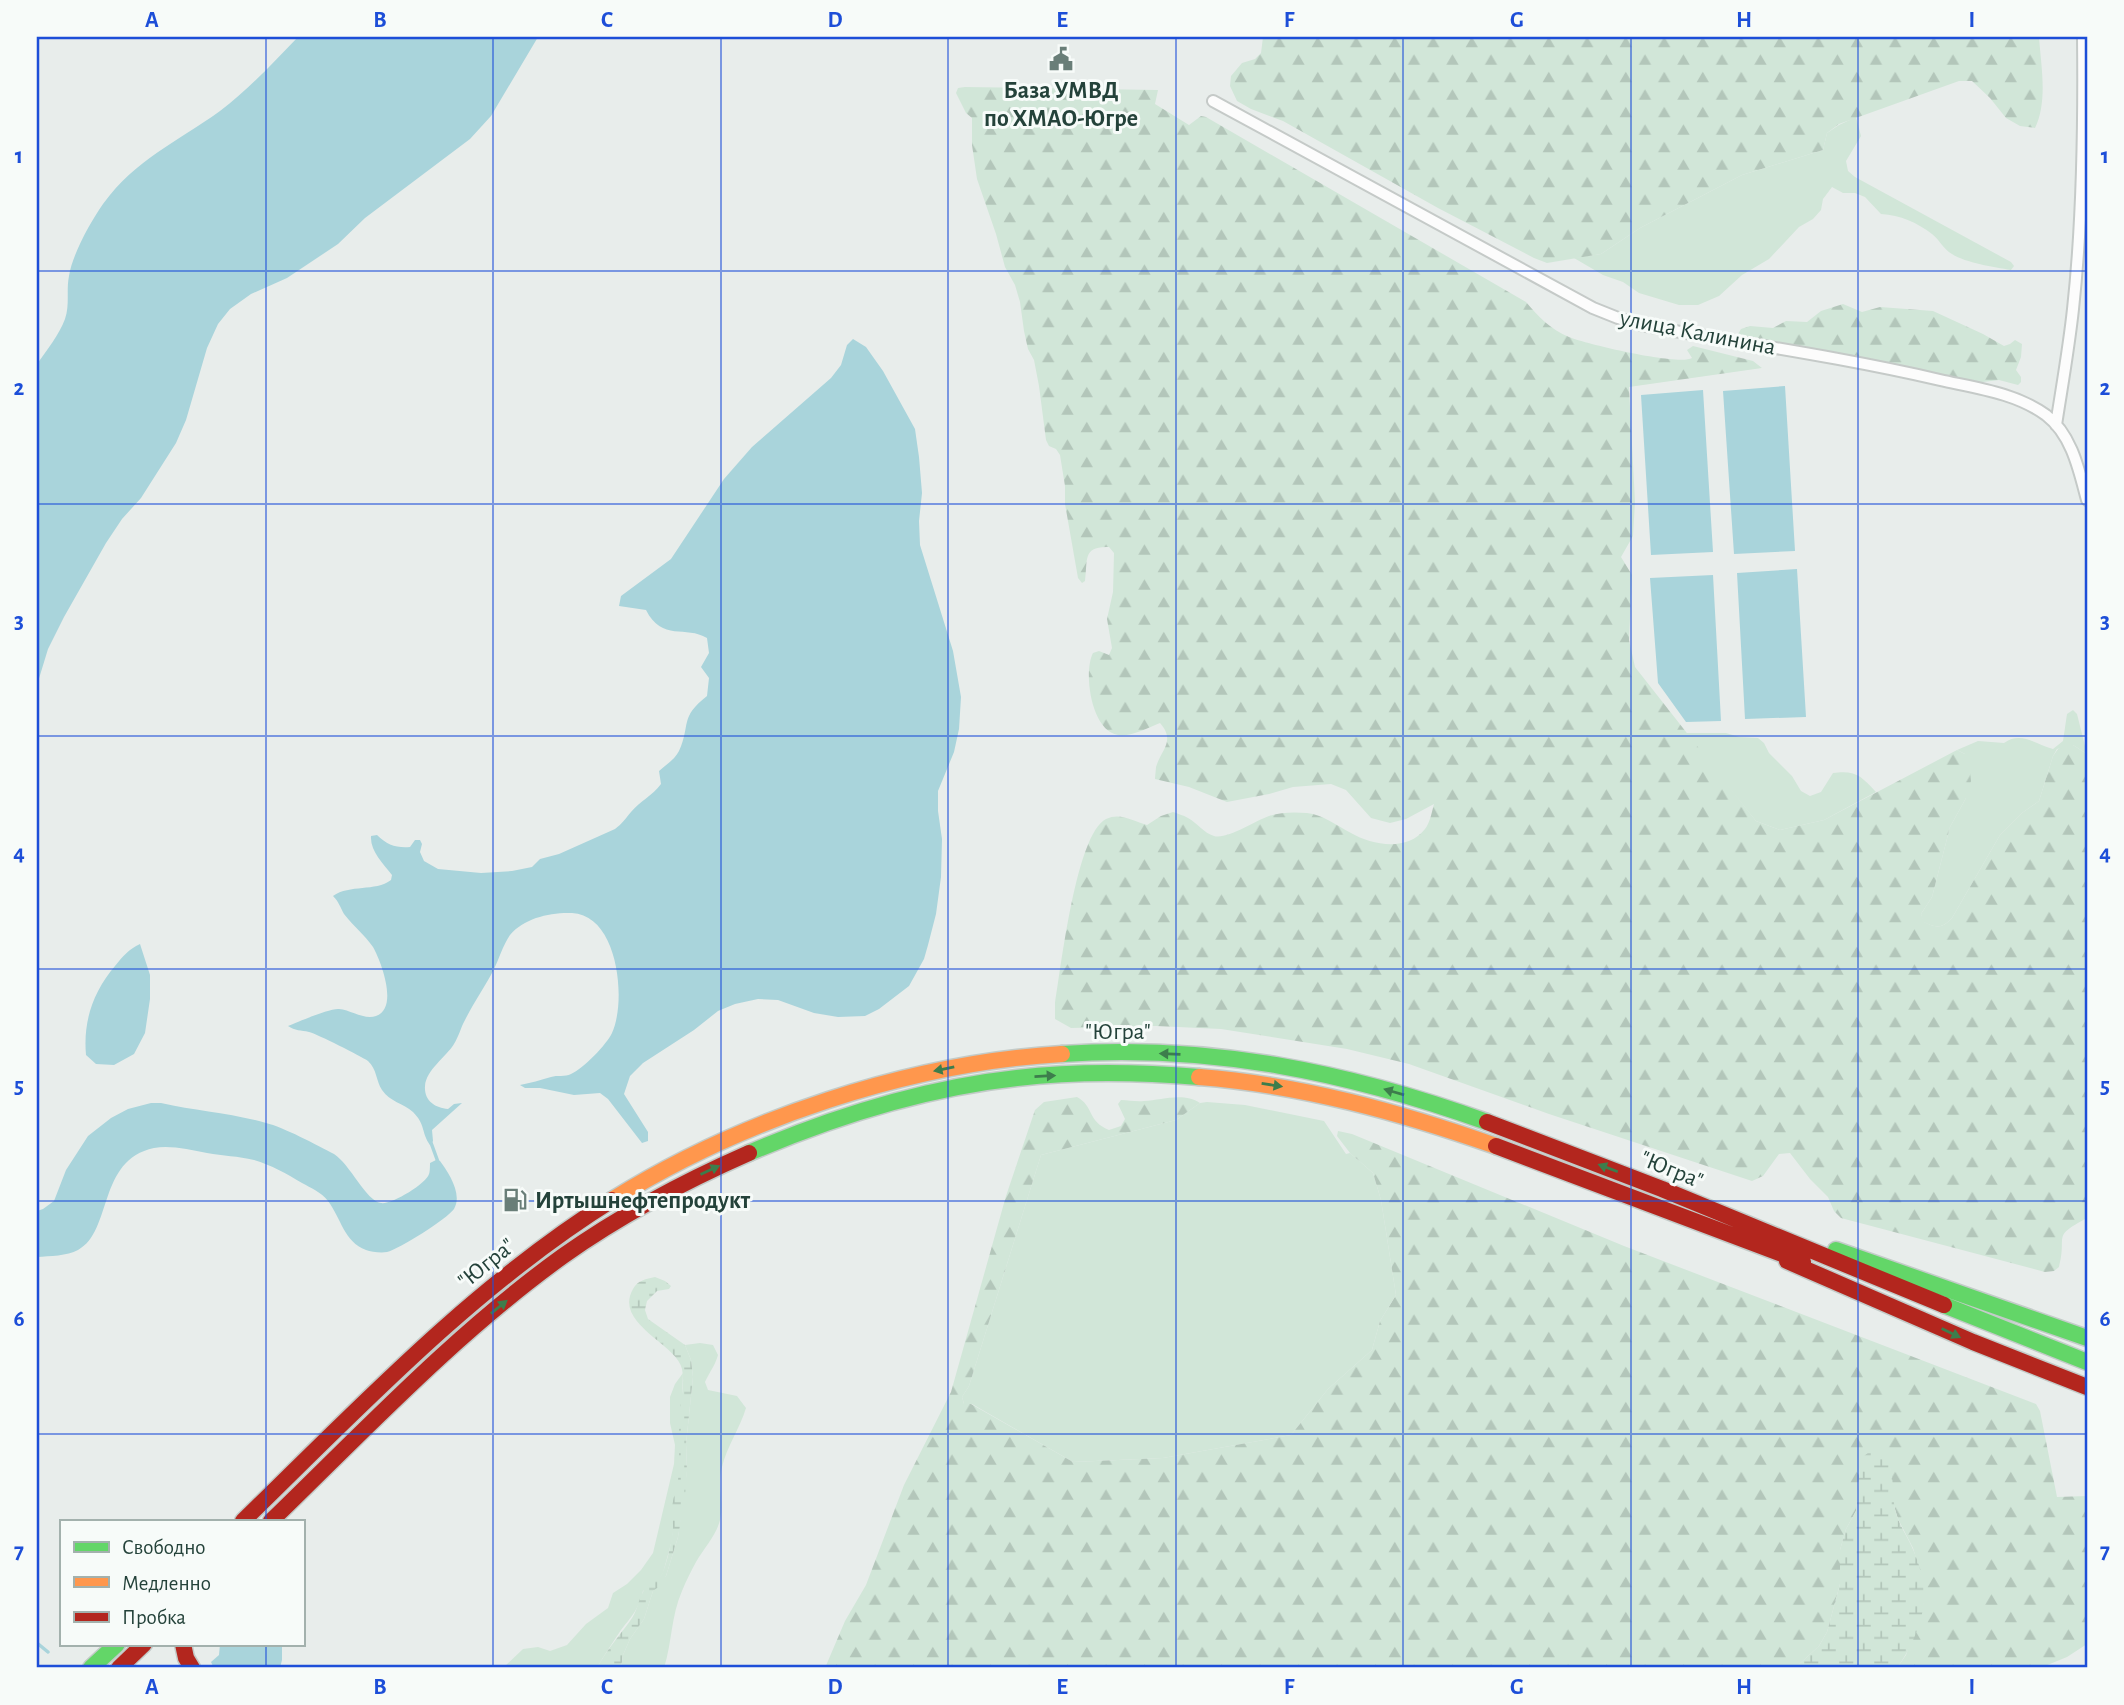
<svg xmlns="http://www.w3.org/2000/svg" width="2124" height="1705" viewBox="0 0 2124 1705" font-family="'Alegreya Sans',sans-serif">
	<defs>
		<pattern id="forest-firs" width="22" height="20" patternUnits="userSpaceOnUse" patternTransform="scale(1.75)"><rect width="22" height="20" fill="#d1e6d8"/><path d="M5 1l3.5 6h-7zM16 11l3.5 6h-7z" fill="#b3c6ba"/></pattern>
		<pattern id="wetland-marsh" width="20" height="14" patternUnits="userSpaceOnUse" patternTransform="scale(1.75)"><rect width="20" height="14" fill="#d1e6d8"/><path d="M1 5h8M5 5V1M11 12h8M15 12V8" fill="none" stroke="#b3c6ba"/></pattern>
	</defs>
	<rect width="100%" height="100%" fill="#e8edeb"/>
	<path fill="#d1e6d8" d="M1856,117L1861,136L1846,161L1848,171L1855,177L2011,262L2014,266L2011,270C1994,267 1966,263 1952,254C1943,249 1940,240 1932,234C1918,223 1900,215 1881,214L1865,197L1855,193H1843L1832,187L1823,199L1821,210L1813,219L1799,227L1769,259L1742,275L1719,296L1698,305H1679L1639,293L1623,282L1603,275L1574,258L1601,254L1640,228L1742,175L1823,150L1827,133L1839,125Z
		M2073,710L2077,714L2087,754L2073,745L2057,749L2053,756L2039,801L2022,813L2000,835L1952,918C1942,929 1936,928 1923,922L1921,914L1932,897L1950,827L1966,798L1965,754L1957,750L1978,741L2004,743C2021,731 2035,744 2053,749L2063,741L2067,714Z
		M1685,733H1726L1739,737L1758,738L1764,743L1769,753L1792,776L1801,791L1810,796L1821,792L1833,773C1856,770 1861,776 1876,792L1824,820L1780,830L1756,821Z
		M1207,1102L1245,1105L1324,1121L1346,1154L1350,1153L1373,1173L1381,1200L1396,1295L1380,1321L1372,1350L1328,1389L1291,1435L1163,1458L1073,1462L972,1404H964L962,1397L969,1386L1041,1155L1176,1120L1200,1103Z
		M700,1343L713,1345L718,1355C715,1366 710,1371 705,1382L708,1390L737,1396L746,1408C740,1428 727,1446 722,1467C717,1484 724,1503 720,1520C716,1536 704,1548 696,1562C691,1571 686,1581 682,1591C671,1616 672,1643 664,1668H621L623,1655L630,1639L644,1619L653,1591L666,1576L678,1537L687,1471L686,1444L693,1377L691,1360L685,1345Z
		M683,1373L679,1484L672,1540L663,1573L658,1581L643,1591C639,1609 631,1617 621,1630C613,1642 604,1655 597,1668H503L523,1649L538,1647L550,1651L567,1645L586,1624L608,1608L613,1593L627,1584L641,1570L653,1553L674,1464L675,1445L670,1423V1397L675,1384Z"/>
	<path fill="url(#forest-firs)" d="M1263,37H2039C2041,66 2048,101 2035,128L2020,126L2006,118L1990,98L1972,81H1959L1839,124L1827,133L1823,150L1742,175L1640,228L1601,254L1547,263L1534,258L1438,208L1283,121L1251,109L1237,101L1230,86L1231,76L1242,63L1255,59L1261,53Z
		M965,87L1158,90L1155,104L1189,125L1201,116L1206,117L1526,302C1538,316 1551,330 1569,337C1586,344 1679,366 1692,358L1687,350L1693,346L1753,361L1762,368L1629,387L1635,502L1633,536L1621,557L1632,575L1629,640L1635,667L1756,821L1780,830L1824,820L1957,750L1965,754L1969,761L1971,781L1966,798L1950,827L1932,897L1921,914L1924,922C1936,928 1942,929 1952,918L2000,835L2022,813L2039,801L2053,756L2058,749L2065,745H2073L2087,754V1218C2050,1238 2068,1234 2059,1267L2054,1271L2045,1272L1841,1218L1834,1211L1828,1197L1810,1179L1790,1153L1779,1154L1763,1176L1752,1181L1549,1114L1409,1064L1347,1049L1221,1029L1156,1026L1071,1028L1055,1019V1003C1061,968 1076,834 1106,819C1120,812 1133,821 1147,825L1161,816L1173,812C1178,814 1183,815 1188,818C1197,823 1204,833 1214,836C1226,840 1255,821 1269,816C1280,812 1295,812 1307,813C1323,815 1336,825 1351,833C1372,845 1407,852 1425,829C1430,823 1432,811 1434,804L1406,819L1390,823L1371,818L1346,790L1331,784L1293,787L1269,794L1227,802L1189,787L1155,779C1155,778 1156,768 1156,767C1161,750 1176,741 1160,723C1148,728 1131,737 1118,735C1091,731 1083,672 1093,653L1099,651L1109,655L1112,648L1107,619L1113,592L1114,553L1109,547C1082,546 1088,560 1085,581L1082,583L1078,578L1065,504V486L1060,455L1056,449L1049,446L1046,440L1039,386L1034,360L1028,349L1024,331L1020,302L1015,285L1005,267L996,234L977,179L972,145V118L966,113L956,93L958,88Z
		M1843,304L1862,312L1880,307L1933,311L1983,334L2004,346L2010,344L2015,340L2022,344L2021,357L2016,370L2021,377V382L2018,385L1999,380L1975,383L1887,362L1742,336L1738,334L1741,329L1750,326L1773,328L1786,321L1807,322L1821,311Z
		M1077,1097C1094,1106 1087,1121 1109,1130L1121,1126L1125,1119L1118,1104L1121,1100C1129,1100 1136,1102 1144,1101C1162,1100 1184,1092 1200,1103L1176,1120L1041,1155L969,1386L962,1397L964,1404H971L1073,1462L1163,1458L1291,1435L1328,1389L1372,1350L1380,1321L1396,1295L1381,1200L1373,1173L1350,1153L1337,1136L1338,1131L1352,1134L1624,1246L2036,1404L2040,1411L2057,1497L2087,1496V1644L2067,1657L2040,1668H1897L1906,1655L1924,1602L1921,1575L1913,1548L1898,1519L1892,1499L1890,1468H1860L1856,1511L1846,1529L1840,1550V1584L1827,1632L1819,1646L1795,1668H825L845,1621L866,1585L904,1485L951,1392L1006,1196L1035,1110L1044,1102Z"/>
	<path fill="url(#wetland-marsh)" d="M655,1277L665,1281L671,1286L669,1289L657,1291L647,1301L645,1310L648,1319L685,1345L691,1360L693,1377L686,1444L687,1471L685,1497L678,1537L666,1576L661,1585L653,1591L644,1619L630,1639L623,1655L621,1668H597C606,1651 619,1636 630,1621C637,1612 638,1601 643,1592C646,1583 657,1583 662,1574C667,1563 672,1541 673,1528C673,1519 671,1510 673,1501C674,1494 678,1488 678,1481C680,1458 678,1435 680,1412C681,1397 685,1384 682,1369C677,1344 613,1324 633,1289C638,1280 646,1279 655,1277Z
		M1873,1449C1881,1453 1888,1459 1890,1468C1895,1483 1891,1499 1897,1516C1900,1526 1907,1536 1911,1545C1919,1562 1926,1585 1924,1603C1921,1626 1910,1650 1897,1668H1795L1819,1646L1827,1632L1840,1584V1550L1846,1529L1856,1511L1860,1468L1864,1456Z"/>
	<path fill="#a9d4db" d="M298,37H538L491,116L470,139L365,218L338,244L287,278L251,294L230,309L218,324L207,348L186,420L176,443L141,498L122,519L106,543L64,617L48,649L37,685V364C47,350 59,335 65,319C70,304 66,291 69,276C72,255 91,221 103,204C136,159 177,142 220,111C248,90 274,62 298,37Z
		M853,339L866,347L883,371L915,429L919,457L922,493L919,521L920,545L953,651L961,697L959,729L954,752L938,791V811L942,839L941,877L936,914L928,945L924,959L909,986L879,1009L865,1016L838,1017L814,1013L778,1000L758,999L735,1004L718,1011L694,1030L643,1063L630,1076L624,1094L648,1132V1141L642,1143L608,1099L600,1093L574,1095L540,1088H525L520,1085C531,1083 540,1080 551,1077C557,1075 565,1077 571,1074C583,1069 607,1044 612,1033C627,1000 618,915 572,913C551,912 524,918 510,935C503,945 499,959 494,969C485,987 474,1002 465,1020C461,1027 459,1036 454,1044C446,1057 426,1070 425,1086C424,1101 435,1108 448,1109L454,1104L462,1103L432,1130L433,1141L430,1145C421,1133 426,1125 413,1112C403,1103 390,1102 382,1090C376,1081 377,1069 368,1061C361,1056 317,1034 309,1032C301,1030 295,1031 288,1026C298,1022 330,1008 339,1009C351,1010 364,1020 376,1016C399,1008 381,961 373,947C365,935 353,926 344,914C340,907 339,902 333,896C350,884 375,892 391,880L392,875C383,863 370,851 371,836L377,835C387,845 396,848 410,847L415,840H420L422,844L420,852L424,861L438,869L481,873L512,871L532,867L540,859L559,854L615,829C622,824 625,819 631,812C640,801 652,796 661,784L659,771C666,765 675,759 679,751C691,724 679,718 707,696L709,678L701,667L709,653L707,638C686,625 662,642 646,610L619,606L621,596L671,559L724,479L752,447L831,378L841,365L847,345Z
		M1785,386L1795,551L1734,554L1723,391Z
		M1703,390L1713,552L1651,555L1641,395Z
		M1797,569L1806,717L1745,719L1737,573Z
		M1713,575L1721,721L1686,722L1658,683L1650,578Z
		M140,944L150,975V999L145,1033L134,1054L114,1065L96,1064L86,1055C83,1021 93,992 115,966C123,956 129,949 140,944Z
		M151,1103H161C196,1111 231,1113 266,1123C283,1127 317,1145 334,1154C350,1164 366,1201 381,1203C391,1205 426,1184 429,1174C430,1173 430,1164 430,1163L436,1160L440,1161C448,1172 463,1194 454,1209C447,1219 399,1249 387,1252C381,1253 371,1252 366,1250C344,1242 341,1218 328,1201C321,1192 311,1188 302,1183C287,1174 271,1165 254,1160C238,1156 223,1156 207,1153C190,1150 171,1145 154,1148C97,1160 113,1231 78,1250C67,1256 50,1256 37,1257V1211L43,1209L54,1201L66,1170L88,1136L111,1118L128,1109Z
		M220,1644H282V1660L280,1668H214L211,1662L219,1655Z"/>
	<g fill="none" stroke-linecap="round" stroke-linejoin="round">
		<path stroke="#a9d4db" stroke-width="3.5" d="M430,1140L438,1162
			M37,1643L48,1652"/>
		<g stroke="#c5cac8" stroke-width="14">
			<path id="street" d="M1213,101L1593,308L1618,318L1641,325C1741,343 1841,357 1940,380C1976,388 2016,393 2046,415C2072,435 2079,470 2087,500
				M2056,425C2062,386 2069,347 2073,309C2083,218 2084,127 2083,37"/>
		</g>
		<g stroke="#c3cbc8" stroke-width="19">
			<path id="fast" d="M1062,1054C1211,1044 1348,1072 1487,1122
				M749,1153C833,1117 925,1088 1017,1078C1077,1071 1139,1072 1199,1077
				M1836,1250L2087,1338
				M1944,1305L2087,1362
				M91,1668L117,1644"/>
		</g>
		<g stroke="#c3cbc8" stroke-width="19">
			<path id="slow" d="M1199,1077C1302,1085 1399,1112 1496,1146
				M612,1200C742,1119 909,1063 1062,1054"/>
		</g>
		<g stroke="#c3cbc8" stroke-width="19">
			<path id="jam" d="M1487,1122L1662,1189L1944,1305
				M1496,1146L1803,1262
				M1787,1261L1973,1342L2087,1387
				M243,1521C360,1407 473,1287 612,1200
				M271,1521C365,1430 456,1333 563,1256C621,1215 683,1182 749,1153
				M183,1644L186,1658L192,1668
				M119,1668L144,1644"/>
		</g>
		<use href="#street" stroke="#fcfcfc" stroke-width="10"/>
		<use href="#fast" stroke="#63d668" stroke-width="16"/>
		<use href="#slow" stroke="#ff974d" stroke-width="16"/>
		<use href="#jam" stroke="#b3261e" stroke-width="16"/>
	</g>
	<defs><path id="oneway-solid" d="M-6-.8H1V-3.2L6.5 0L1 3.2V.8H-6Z" transform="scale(1.75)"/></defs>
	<g fill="#3d7d4c">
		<use href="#oneway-solid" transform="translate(1170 1054) rotate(-178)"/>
		<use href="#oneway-solid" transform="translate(944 1069) rotate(168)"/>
		<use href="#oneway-solid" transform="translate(1045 1076) rotate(-3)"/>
		<use href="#oneway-solid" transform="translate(1272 1085) rotate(9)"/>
		<use href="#oneway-solid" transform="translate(1394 1092) rotate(-164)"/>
		<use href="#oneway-solid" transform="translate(1608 1168) rotate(-159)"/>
		<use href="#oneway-solid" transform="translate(710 1170) rotate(-25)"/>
		<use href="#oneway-solid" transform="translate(499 1307) rotate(-39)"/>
		<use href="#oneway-solid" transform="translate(1951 1333) rotate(26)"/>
	</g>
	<path fill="none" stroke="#1d4ed8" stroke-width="2" stroke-opacity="0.55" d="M266,37V1521M493,37V1668M721,37V1668M948,37V1668M1176,37V1668M1403,37V1668M1631,37V1668M1858,37V1668M37,271H2087M37,504H2087M37,736H2087M37,969H2087M37,1201H2087M37,1434H2087M266,1644V1668"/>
	<defs>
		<g id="civic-bare" transform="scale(1.89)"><path d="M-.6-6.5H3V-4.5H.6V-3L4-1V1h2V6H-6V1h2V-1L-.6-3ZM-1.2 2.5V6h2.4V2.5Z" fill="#697e78" stroke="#f7fbf9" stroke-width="2.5" paint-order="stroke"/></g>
		<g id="fuel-bare" transform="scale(1.89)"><path d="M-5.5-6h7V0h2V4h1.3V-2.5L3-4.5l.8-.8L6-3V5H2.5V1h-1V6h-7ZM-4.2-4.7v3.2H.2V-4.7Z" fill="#697e78" stroke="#f7fbf9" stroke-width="2.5" paint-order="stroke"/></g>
	</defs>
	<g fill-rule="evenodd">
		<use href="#civic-bare" x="1061" y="59"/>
		<use href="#fuel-bare" x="515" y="1200"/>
	</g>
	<g text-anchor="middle" stroke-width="6" stroke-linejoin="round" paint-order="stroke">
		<g font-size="24" font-weight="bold" fill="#24423a" stroke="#f7fbf9">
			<text x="1061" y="98">База УМВД<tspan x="1061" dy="28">по ХМАО-Югре</tspan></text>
			<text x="535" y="1208" text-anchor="start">Иртышнефтепродукт</text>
		</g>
		<g font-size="24" fill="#24423a" stroke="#f7fbf9">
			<text transform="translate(1698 332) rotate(11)" y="8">улица Калинина</text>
			<text x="1118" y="1039">"Югра"</text>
			<text transform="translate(1672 1169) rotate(22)" y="8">"Югра"</text>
			<text transform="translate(486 1263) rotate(-39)" y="8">"Югра"</text>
		</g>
	</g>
	<rect width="2124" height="1705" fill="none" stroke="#f7fbf9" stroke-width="77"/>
	<rect x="60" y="1520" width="245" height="126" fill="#f7fbf9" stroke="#a3b1ad" stroke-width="2"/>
	<rect x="74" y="1542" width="35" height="10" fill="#63d668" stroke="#a3b1ad" stroke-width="2"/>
	<text x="122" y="1554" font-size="21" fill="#24423a">Свободно</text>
	<rect x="74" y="1577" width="35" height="10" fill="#ff974d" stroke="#a3b1ad" stroke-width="2"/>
	<text x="122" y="1590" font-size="21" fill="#24423a">Медленно</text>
	<rect x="74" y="1612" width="35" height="10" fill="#b3261e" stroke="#a3b1ad" stroke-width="2"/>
	<text x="122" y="1624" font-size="21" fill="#24423a">Пробка</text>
	<rect x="38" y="38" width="2048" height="1628" fill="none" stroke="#1d4ed8" stroke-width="2.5"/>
	<g font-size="23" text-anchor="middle" font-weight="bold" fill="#1d4ed8">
		<text x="152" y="27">A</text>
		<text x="380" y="27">B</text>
		<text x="607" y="27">C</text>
		<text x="835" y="27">D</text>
		<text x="1062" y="27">E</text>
		<text x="1289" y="27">F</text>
		<text x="1517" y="27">G</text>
		<text x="1744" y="27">H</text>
		<text x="1972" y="27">I</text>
		<text x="19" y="163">1</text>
		<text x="2105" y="163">1</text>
		<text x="19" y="395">2</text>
		<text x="2105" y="395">2</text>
		<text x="19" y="628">3</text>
		<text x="2105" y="628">3</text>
		<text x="19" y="860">4</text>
		<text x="2105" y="860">4</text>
		<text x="19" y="1093">5</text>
		<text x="2105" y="1093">5</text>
		<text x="19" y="1326">6</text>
		<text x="2105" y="1326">6</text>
		<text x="19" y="1558">7</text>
		<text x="2105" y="1558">7</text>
		<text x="152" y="1694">A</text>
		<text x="380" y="1694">B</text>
		<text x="607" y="1694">C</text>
		<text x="835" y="1694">D</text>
		<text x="1062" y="1694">E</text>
		<text x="1289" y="1694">F</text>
		<text x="1517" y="1694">G</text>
		<text x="1744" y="1694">H</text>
		<text x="1972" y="1694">I</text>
	</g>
</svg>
